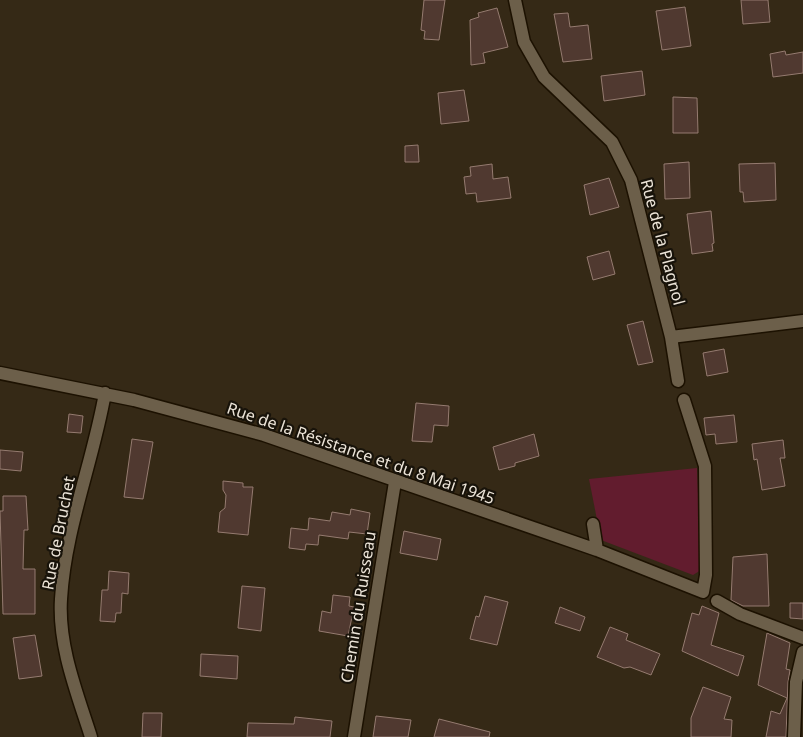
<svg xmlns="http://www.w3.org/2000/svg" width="803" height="737" viewBox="0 0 803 737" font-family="'Noto Sans',sans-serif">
	<rect width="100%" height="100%" fill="#352916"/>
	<path fill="#621c2e" d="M697,468L701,570L693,575L601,540L589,479Z"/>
	<path fill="#503930" stroke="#957b70" d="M424,0H445L439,40L424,39L425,31L421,30Z
		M741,0H768L770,22L743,24Z
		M685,7L691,46L662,50L656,11Z
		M497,8L508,47L483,53L485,63L471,65L470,20L479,17L478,13Z
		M568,13L570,27L588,25L592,59L563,62L554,14Z
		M785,51L786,55L803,52V73L773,77L770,54Z
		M642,71L645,95L604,101L601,76Z
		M464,90L469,121L441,124L438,93Z
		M673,97L697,98L698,133H673Z
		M418,145L419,162H405V146Z
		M689,162L690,198L665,199L664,164Z
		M775,163L776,200L744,202L743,192H740L739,164Z
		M492,164L493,179L508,177L511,198L477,202L476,193L466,194L464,177L471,176L470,167Z
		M609,178L619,207L590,215L584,185Z
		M711,211L714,243L712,244L713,251L692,254L687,214Z
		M609,251L615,274L593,280L587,257Z
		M643,321L653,362L638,365L627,325Z
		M724,349L728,372L707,376L703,353Z
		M416,403L449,406L448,426L434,425L432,442L412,441Z
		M69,414L83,416L81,433L67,432Z
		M734,415L737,442L716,444L715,434L706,435L704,418Z
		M534,434L539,456L515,463V466L499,470L493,447Z
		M132,439L153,442L143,499L124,497Z
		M783,440L785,458H780L785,486L762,490L757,459L754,460L752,444Z
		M0,450L23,452L21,471L0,469Z
		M223,481L243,483V487H253L248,535L218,532L220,512L225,508L226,495L223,490Z
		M3,496H26L28,530H24L23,569H35V614H3L0,511H3Z
		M351,509L370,513L367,534L349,532L348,539L319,535L318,545L306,544L305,550L289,548L291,528L308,530L309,518L330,521L332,512L350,515Z
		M404,531L441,539L437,560L400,553Z
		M767,554L769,606H743L731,600L733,557Z
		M109,571L129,573L128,594L122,593L121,613H116L115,622L100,621L102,590H108Z
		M242,586L265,588L261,631L238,628Z
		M333,595L350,597L349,606L354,607L348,636L319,631L322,611L331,613Z
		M485,596L508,602L497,645L470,639L476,616L479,617Z
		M790,603H803V619L790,618Z
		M702,606L719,613L711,645L744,656L738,676L682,651L692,613L699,615Z
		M560,607L585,617L580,631L555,623Z
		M610,627L628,634L626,640L660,654L651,675L630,667L624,668L597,657Z
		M767,633L790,643L786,669L790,670L788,682L786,737H766L771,711L780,714L787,698L758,685Z
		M35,635L42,676L19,679L13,638Z
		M201,654L238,656L237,679L200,676Z
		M703,687L731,697L724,719L732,720L731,737H691V718Z
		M143,713H162L161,737H142Z
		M376,716L411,720L408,737H373Z
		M295,717L332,721L330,737H247L248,723L294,724Z
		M439,719L490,732L489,737H434Z"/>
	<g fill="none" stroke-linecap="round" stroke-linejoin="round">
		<g stroke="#1c1101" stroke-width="15">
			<path id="minor" d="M515,0L524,42L544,77L612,142L631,180L671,337L678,381
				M671,337L803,321
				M0,373L134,400L264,435L597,550L703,592L706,575L705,466L684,400
				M593,524L597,550
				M717,601L740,614L803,638
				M91,737C77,693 58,646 61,599C65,529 93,462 105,393
				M354,737L395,482
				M794,737L796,682L803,652"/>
		</g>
		<use href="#minor" stroke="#6c5f4a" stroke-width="12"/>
	</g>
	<g text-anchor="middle" stroke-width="4.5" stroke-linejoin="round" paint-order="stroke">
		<g font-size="16" fill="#ece4d8" stroke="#18130a">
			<text transform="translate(663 242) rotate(75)" y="6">Rue de la Plagnol</text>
			<text transform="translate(361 453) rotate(19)" y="6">Rue de la Résistance et du 8 Mai 1945</text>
			<text transform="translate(58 533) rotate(-79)" y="6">Rue de Bruchet</text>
			<text transform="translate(358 607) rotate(-81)" y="6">Chemin du Ruisseau</text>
		</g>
	</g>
</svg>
